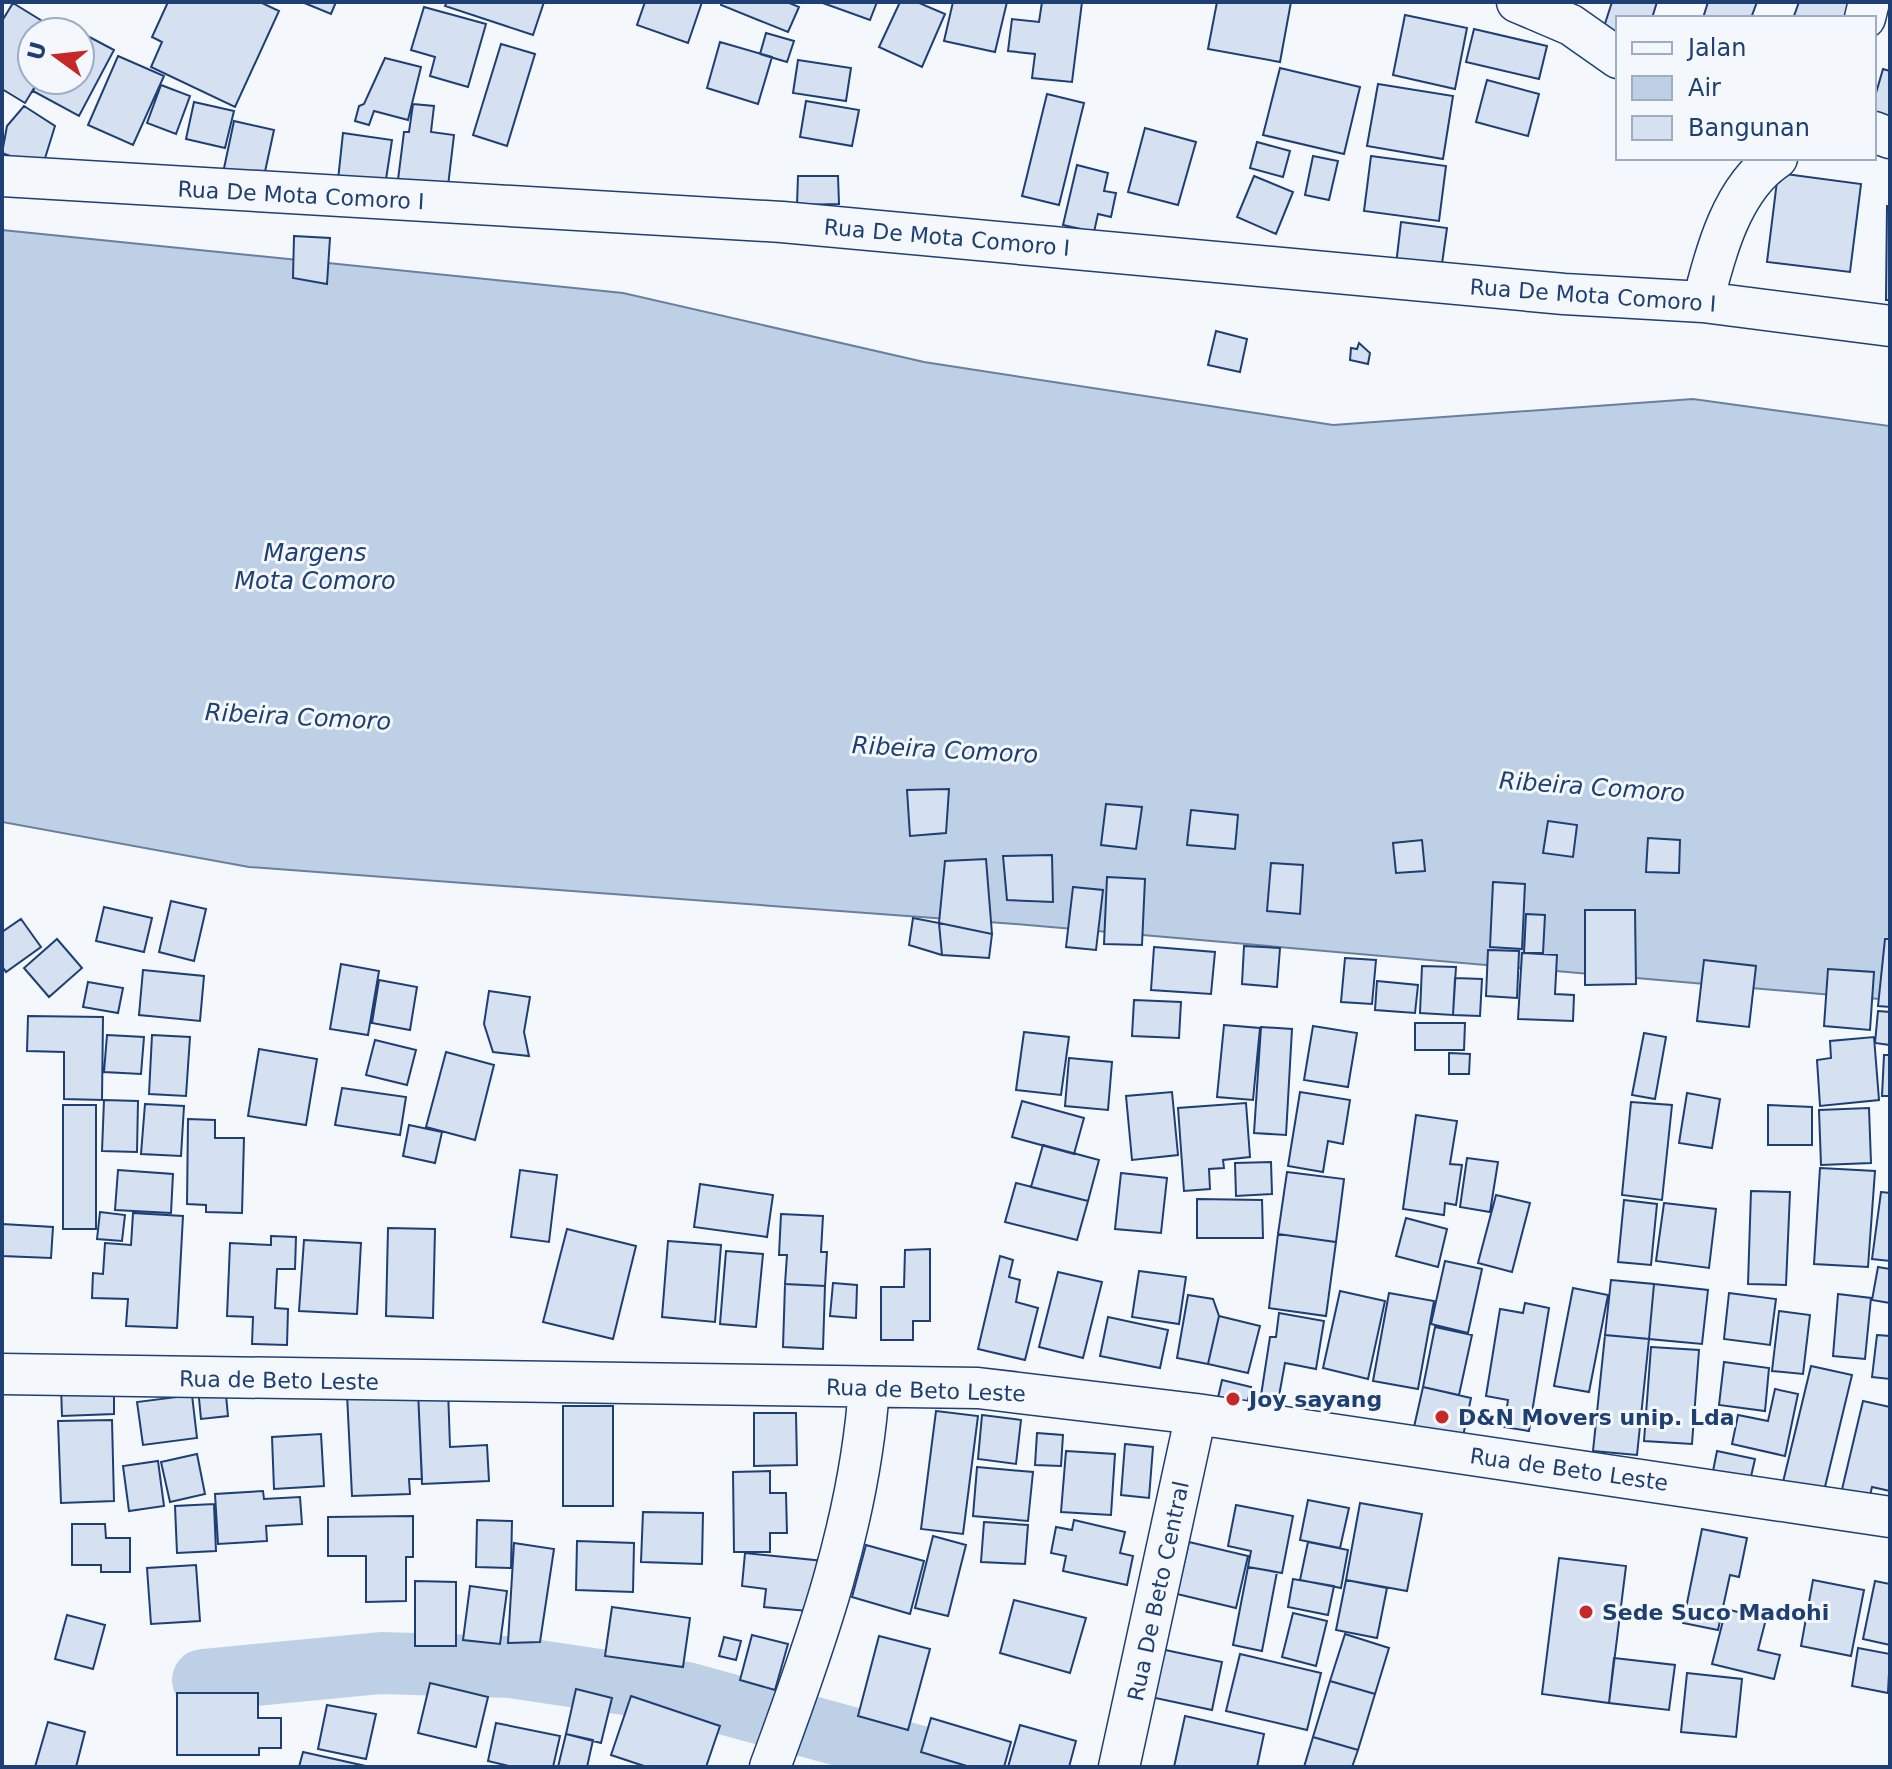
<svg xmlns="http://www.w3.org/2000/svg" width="1892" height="1769" viewBox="0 0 1892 1769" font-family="'DejaVu Sans',sans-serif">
	<rect width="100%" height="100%" fill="#f4f7fb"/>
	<path fill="#bed0e5" stroke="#687fa3" stroke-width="2" d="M2,230L623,293L924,362L1333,425L1693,399L1890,426V1000L1015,924L249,867L2,822Z"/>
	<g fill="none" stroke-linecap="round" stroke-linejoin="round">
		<path stroke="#bed0e5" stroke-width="62" d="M203,1680L381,1663L511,1667L686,1693L957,1767"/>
	</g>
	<path fill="#d5e0f0" stroke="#1d3f73" stroke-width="2" d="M168,2H260L279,11L235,107L151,67L162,42L152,37Z
		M302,2H336L331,14Z
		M447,2H544L533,35L445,6Z
		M645,2H702L688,43L637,25Z
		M722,2H787L799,7L788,32L721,5Z
		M820,2H877L870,20Z
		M900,2H917L945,14L922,67L879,47Z
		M953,2H1007L995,52L944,41Z
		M1042,2H1082L1072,82L1032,78L1035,54L1008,51L1012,19L1039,22Z
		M1217,2H1291L1280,62L1208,49Z
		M1612,2H1657L1652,18H1618V41L1601,36Z
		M1708,2H1757L1751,18H1703Z
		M1799,2H1863L1857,18H1799L1794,16Z
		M13,3L60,32H32V80H39L25,103L2,89V21Z
		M424,7L486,24L468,87L430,76L435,57L411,50Z
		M1405,15L1467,28L1455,89L1393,75Z
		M1474,29L1547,46L1539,79L1466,62Z
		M80,32L114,50L79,116L33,91L38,80H80Z
		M766,33L794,41L787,62L760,54Z
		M720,42L772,57L758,104L707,88Z
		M501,44L535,54L507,146L473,135Z
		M118,56L164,76L133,145L88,125Z
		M385,58L421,67L408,120L374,111L369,125L355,121L359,106L364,104Z
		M798,60L851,68L846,101L793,93Z
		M1280,68L1360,87L1344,154L1263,135Z
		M1883,69L1890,71V135L1874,131V100Z
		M1487,80L1539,94L1528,136L1476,122Z
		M1378,84L1453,96L1443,159L1367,146Z
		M161,85L190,96L176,134L147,123Z
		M1047,94L1084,103L1059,205L1022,196Z
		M806,101L859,110L852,146L800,137Z
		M194,102L234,111L225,148L186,139Z
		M413,104L434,106L431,132L454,135L448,186L398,180L404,132H409Z
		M24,106L55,126L42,168L2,153L7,126Z
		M234,121L274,130L263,181L223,173Z
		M1145,128L1196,142L1178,205L1128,192Z
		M343,133L392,140L385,186L338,180Z
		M1257,142L1290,151L1283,177L1250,168Z
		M1313,156L1338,161L1329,200L1305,195Z
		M1371,156L1446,166L1439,221L1364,211Z
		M1077,165L1108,173L1104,191L1116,193L1111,217L1098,214L1094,232L1063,225Z
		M1778,173L1861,184L1850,272L1767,262Z
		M798,176H838L839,204L797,205Z
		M1254,176L1293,192L1276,234L1237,217Z
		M1887,206H1890V300H1886Z
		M1401,222L1447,228L1441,271L1396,265Z
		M294,236L330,238L327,284L293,278Z
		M1216,331L1247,339L1240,372L1208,365Z
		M1359,343L1370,353L1368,364L1350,360L1351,348L1357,349Z
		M949,789L946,833L910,836L907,790Z
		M1106,804L1142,807L1136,849L1101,845Z
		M1191,810L1238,815L1235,849L1187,845Z
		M1548,821L1577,825L1573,857L1543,853Z
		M1648,838L1680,840L1679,873L1646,872Z
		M1422,840L1425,871L1396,873L1393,843Z
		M1052,855L1053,902L1007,900L1003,856Z
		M986,859L992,934L939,923L945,861Z
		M1271,863L1303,865L1300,914L1267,911Z
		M1107,877L1145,879L1142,945L1104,944Z
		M1493,882L1525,884L1522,949L1490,947Z
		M1073,887L1103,890L1096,950L1066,947Z
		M171,901L206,909L194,961L159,952Z
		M104,907L152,918L144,952L96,941Z
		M1585,910H1635L1636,984L1585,985Z
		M1526,914L1545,915L1543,953H1524Z
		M913,918L939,923L942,955L909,945Z
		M21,919L41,947L6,972L2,966V932Z
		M939,923L992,934L989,958L942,955Z
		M57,939L82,968L49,997L24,968Z
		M1885,939H1890V1007L1878,1006Z
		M1244,946L1280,948L1277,987L1242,984Z
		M1154,947L1215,952L1211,994L1151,990Z
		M1488,950L1519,951L1517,998L1486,996Z
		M1522,953L1557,955L1555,994L1574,995L1573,1021L1518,1019Z
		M1345,958L1376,960L1372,1004L1341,1002Z
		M1704,960L1756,966L1749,1027L1697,1021Z
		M341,964L379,971L368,1035L330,1029Z
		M1422,966L1456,967L1453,1015L1420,1013Z
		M1828,969L1874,972L1870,1030L1824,1026Z
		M143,970L204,976L200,1021L139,1015Z
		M1455,978L1482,979L1480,1016L1453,1015Z
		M379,980L417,987L410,1030L372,1023Z
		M1377,981L1418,985L1415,1013L1375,1010Z
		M88,982L123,988L118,1013L83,1007Z
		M489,991L530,997L524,1032L529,1056L493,1052L484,1024Z
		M1134,1000L1181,1002L1179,1038L1132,1036Z
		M1878,1011L1890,1012V1045L1875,1043Z
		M28,1016L103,1017L102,1100L64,1099V1052L27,1051Z
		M1415,1023H1465L1464,1050H1415Z
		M1224,1025L1260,1028L1253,1100L1217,1097Z
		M1313,1026L1357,1033L1348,1087L1304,1080Z
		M1261,1027L1292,1029L1286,1135L1254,1133Z
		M1024,1032L1069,1037L1061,1095L1016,1090Z
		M1644,1033L1666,1037L1655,1099L1632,1095Z
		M107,1035L144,1037L141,1074L104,1072Z
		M152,1035L190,1037L186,1096L149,1094Z
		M1874,1037L1879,1100L1820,1106L1817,1060L1831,1058L1830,1041Z
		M375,1040L416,1050L407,1085L366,1075Z
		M259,1049L317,1059L306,1125L248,1116Z
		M446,1052L494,1065L475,1140L426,1127Z
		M1449,1053L1470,1054L1469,1074H1449Z
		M1884,1055H1890V1096H1882Z
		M1069,1058L1112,1062L1108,1110L1065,1106Z
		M342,1088L406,1097L400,1135L335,1125Z
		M1172,1092L1178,1155L1132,1160L1126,1096Z
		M1300,1092L1350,1100L1343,1144L1328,1141L1323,1172L1288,1166Z
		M1687,1093L1720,1099L1712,1148L1679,1143Z
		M104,1100L138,1101L137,1152L102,1151Z
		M1022,1101L1084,1118L1074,1154L1012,1137Z
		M1631,1102L1672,1105L1662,1200L1622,1195Z
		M1246,1103L1250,1157L1223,1160L1224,1168L1209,1169L1210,1189L1184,1191L1178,1108Z
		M145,1104L184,1106L181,1156L141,1154Z
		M63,1105H96V1229H63Z
		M1768,1105L1812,1107V1145H1768Z
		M1869,1108L1871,1163L1821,1165L1819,1110Z
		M1416,1115L1457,1121L1450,1164L1462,1165L1456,1205L1445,1203L1444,1215L1403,1209Z
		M188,1119L215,1120V1138H244L242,1213L206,1212V1205L187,1204Z
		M409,1125L442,1132L435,1163L403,1156Z
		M1043,1145L1099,1160L1088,1201L1031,1187Z
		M1467,1158L1498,1162L1490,1212L1460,1207Z
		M1271,1162L1272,1194L1236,1196L1235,1163Z
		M1820,1168L1875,1171L1868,1267L1814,1264Z
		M118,1170L173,1174L171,1213L115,1210Z
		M520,1170L557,1175L549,1242L511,1237Z
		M1287,1172L1344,1179L1336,1242L1278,1234Z
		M1121,1173L1167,1178L1161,1233L1115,1229Z
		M1016,1183L1088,1201L1077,1240L1005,1222Z
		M700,1184L773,1195L767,1237L694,1227Z
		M1751,1191L1790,1192L1786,1285L1748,1284Z
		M1881,1192L1890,1193V1261L1872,1259Z
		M1496,1195L1530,1203L1512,1272L1478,1263Z
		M1197,1199L1262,1200L1263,1238H1197Z
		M1624,1200L1657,1204L1651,1265L1618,1262Z
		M1664,1203L1716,1209L1709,1268L1656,1261Z
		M100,1212L125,1215L122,1241L97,1239Z
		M133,1213L183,1216L177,1328L126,1326L128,1299L92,1298L93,1273L103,1274L105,1243L131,1245Z
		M781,1214L823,1216L821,1252H827L825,1286L785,1284L787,1255H779Z
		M1406,1218L1447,1229L1438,1267L1396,1256Z
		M2,1224L53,1227L51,1258L2,1256Z
		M388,1228L435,1229L433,1318L386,1316Z
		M567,1229L636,1246L613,1339L543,1322Z
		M1278,1234L1336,1242L1326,1316L1269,1308Z
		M271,1236L296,1237L295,1269H277L275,1308L288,1309L287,1345L252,1344L253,1317L227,1316L230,1243L271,1245Z
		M304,1240L361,1243L357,1314L299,1311Z
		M668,1241L721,1245L715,1322L662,1317Z
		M930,1249V1321H913V1340H881V1287H904L905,1250Z
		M726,1251L763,1254L756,1327L720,1324Z
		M1000,1256L1013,1260L1009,1277L1020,1280L1016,1302L1038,1308L1025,1360L978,1349Z
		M1445,1261L1482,1269L1468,1333L1431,1324Z
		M1878,1267L1890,1269V1303L1872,1300Z
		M1139,1271L1186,1277L1179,1324L1132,1317Z
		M1058,1272L1102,1282L1083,1358L1039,1347Z
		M1611,1280L1654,1284L1649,1339L1605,1335Z
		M833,1283L857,1285L856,1318L830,1316Z
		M785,1284L825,1286L823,1349L783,1347Z
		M1654,1284L1708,1290L1702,1344L1649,1339Z
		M1573,1288L1608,1295L1589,1392L1554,1386Z
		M1340,1291L1385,1301L1368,1379L1323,1368Z
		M1389,1293L1434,1301L1418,1389L1373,1381Z
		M1729,1293L1776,1299L1770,1345L1724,1339Z
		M1838,1294L1871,1298L1865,1359L1833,1356Z
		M1188,1295L1213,1299L1219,1316L1208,1364L1177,1358Z
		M1525,1303L1549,1308L1529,1431L1504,1427L1508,1400L1486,1396L1500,1309L1523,1313Z
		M1779,1311L1810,1315L1803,1374L1772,1371Z
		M1279,1313L1324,1321L1316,1369L1285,1363L1275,1418L1258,1415L1270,1337H1276Z
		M1219,1316L1260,1326L1248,1373L1208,1364Z
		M1108,1317L1168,1330L1160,1368L1100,1356Z
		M1435,1327L1472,1335L1459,1395L1423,1387Z
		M1605,1335L1649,1339L1637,1455L1593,1451Z
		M1877,1335L1890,1336V1379L1872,1377Z
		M1651,1347L1699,1350L1692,1444L1644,1441Z
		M1724,1362L1769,1368L1765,1411L1719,1405Z
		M1811,1366L1852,1375L1824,1491L1783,1482Z
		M1222,1380L1251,1387L1244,1418L1215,1411Z
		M114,1385V1414L62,1416L61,1386Z
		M225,1385L228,1416L201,1419L198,1388Z
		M1423,1387L1471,1398L1461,1446L1412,1436Z
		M448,1389L450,1447L487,1445L489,1481L422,1484L418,1391Z
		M1775,1389L1798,1394L1785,1456L1732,1444L1738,1415L1768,1421Z
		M418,1391L422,1479H409L410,1494L352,1496L347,1394Z
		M192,1395L197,1438L143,1445L137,1402Z
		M1863,1401L1890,1407V1491L1872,1487L1867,1508L1839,1502Z
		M563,1406H613V1506H563Z
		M936,1411L978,1416L963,1534L921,1529Z
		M754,1413H796L797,1465L754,1466Z
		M982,1415L1021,1420L1016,1464L978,1459Z
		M112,1420L114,1501L61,1503L58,1421Z
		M1037,1433L1063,1435L1061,1466L1035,1465Z
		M321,1434L324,1486L274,1489L272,1437Z
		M1125,1444L1153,1447L1149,1498L1121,1495Z
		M1066,1451L1115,1454L1111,1515L1061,1512Z
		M1717,1451L1755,1459L1747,1494L1710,1486Z
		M197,1454L205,1494L170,1502L161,1462Z
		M158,1461L164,1506L129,1511L123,1466Z
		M977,1467L1033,1472L1028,1521L973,1516Z
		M770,1471V1493H786L787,1533H770V1552H734L733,1472Z
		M263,1491L264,1499L300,1497L302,1524L266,1526L267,1541L218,1544L215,1494Z
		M1308,1500L1349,1508L1340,1548L1300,1540Z
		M1360,1503L1422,1514L1407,1591L1346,1580Z
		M214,1504L216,1551L177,1553L175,1506Z
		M1236,1505L1293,1516L1282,1573L1248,1567L1251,1551L1228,1546Z
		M643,1512L703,1513L702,1564L641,1562Z
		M413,1516V1557H406V1601L366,1602V1556H328V1517Z
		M477,1520L512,1521L511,1568L476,1567Z
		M1074,1520L1125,1532L1120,1553L1133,1556L1127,1585L1063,1571L1066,1556L1051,1553L1056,1527L1072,1530Z
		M984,1522L1028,1525L1025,1564L981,1562Z
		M72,1524H105L106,1538H130V1572H101V1565H72Z
		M1702,1529L1747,1538L1739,1577L1730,1575L1718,1630L1683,1623Z
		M933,1536L966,1545L948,1616L915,1608Z
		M577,1541L634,1543L633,1592L576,1590Z
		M1189,1542L1248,1556L1236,1608L1177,1594Z
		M1308,1542L1348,1550L1341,1588L1300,1580Z
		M514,1543L554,1549L540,1642L508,1643Z
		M866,1545L924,1561L910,1614L852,1597Z
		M745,1553L824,1561L819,1612L764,1607L766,1589L742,1586Z
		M1559,1558L1626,1566L1609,1703L1542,1694Z
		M196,1565L200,1621L151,1624L147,1568Z
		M1248,1567L1277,1572L1262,1651L1233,1645Z
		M1293,1579L1334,1586L1328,1615L1288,1607Z
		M1346,1580L1387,1588L1377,1638L1336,1630Z
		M1813,1580L1864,1590L1851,1656L1801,1646Z
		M415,1581L456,1582V1646H415Z
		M1875,1581L1890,1584V1645L1863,1639Z
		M470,1586L507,1591L500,1644L463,1640Z
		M1014,1600L1086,1618L1070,1673L1000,1653Z
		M612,1607L690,1618L683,1667L605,1656Z
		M1726,1609L1766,1619L1758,1650L1780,1655L1774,1679L1712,1664Z
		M1293,1613L1327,1621L1316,1666L1282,1657Z
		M67,1615L105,1625L93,1669L55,1659Z
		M1345,1634L1389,1648L1375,1694L1330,1681Z
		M752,1635L788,1644L775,1690L740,1680Z
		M879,1636L930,1649L908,1730L858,1716Z
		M724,1637L741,1641L736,1660L719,1656Z
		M1156,1648L1222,1662L1212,1710L1146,1696Z
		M1858,1648L1890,1654L1888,1693L1852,1686Z
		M1240,1654L1321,1673L1307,1730L1226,1711Z
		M1614,1658L1675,1665L1669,1710L1609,1703Z
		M1687,1673L1742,1679L1736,1737L1681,1732Z
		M1330,1681L1375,1694L1358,1750L1313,1737Z
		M430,1683L488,1697L476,1747L418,1733Z
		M576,1689L612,1698L601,1743L566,1734Z
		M177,1693H258V1718H281V1748H259V1755H177Z
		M631,1696L720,1726L706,1767H647L611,1755Z
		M327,1705L376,1714L366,1759L318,1749Z
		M1185,1716L1264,1734L1257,1767H1174Z
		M931,1718L1011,1742L1004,1767H970L921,1752Z
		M48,1722L85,1732L76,1767H35Z
		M496,1723L560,1736L553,1767H513L488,1761Z
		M1020,1725L1076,1741L1069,1767H1008Z
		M566,1734L593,1740L587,1767H558Z
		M1313,1737L1358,1750L1352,1767H1304Z
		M303,1752L370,1767H299Z"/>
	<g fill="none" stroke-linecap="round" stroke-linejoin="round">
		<g stroke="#1d3f73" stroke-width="43">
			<path id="minor" d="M1517,2L1571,25L1618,58
				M1865,18L1869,2
				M1874,132L1890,138
				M2,176L782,222L1564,294L1703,302L1890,326
				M1703,302C1715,253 1732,188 1777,158
				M2,1374L978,1388L1196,1414L1890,1517
				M770,1767C816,1643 860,1520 869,1387
				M1119,1767L1196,1414"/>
		</g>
		<use href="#minor" stroke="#f4f7fb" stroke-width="40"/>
	</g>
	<g fill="#c62828" stroke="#f4f7fb" stroke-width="3">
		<circle cx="1233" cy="1399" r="8"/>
		<circle cx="1442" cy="1417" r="8"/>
		<circle cx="1586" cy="1612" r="8"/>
	</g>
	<g text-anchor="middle" stroke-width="6" stroke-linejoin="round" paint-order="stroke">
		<g font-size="22" fill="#1d3f73" stroke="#f4f7fb">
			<text transform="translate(301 195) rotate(3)" y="8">Rua De Mota Comoro I</text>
			<text transform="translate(947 237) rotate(5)" y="8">Rua De Mota Comoro I</text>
			<text transform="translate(1593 295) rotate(4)" y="8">Rua De Mota Comoro I</text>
			<text transform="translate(279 1380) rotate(1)" y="8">Rua de Beto Leste</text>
			<text transform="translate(926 1390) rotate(2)" y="8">Rua de Beto Leste</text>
			<text transform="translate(1569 1469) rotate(8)" y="8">Rua de Beto Leste</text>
			<text transform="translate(1158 1591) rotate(-78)" y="8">Rua De Beto Central</text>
		</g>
		<g font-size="22" font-weight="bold" fill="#1d3f73" stroke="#f4f7fb" text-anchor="start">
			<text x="1249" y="1407">Joy sayang</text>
			<text x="1458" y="1425">D&amp;N Movers unip. Lda</text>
			<text x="1602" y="1620">Sede Suco Madohi</text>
		</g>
		<g font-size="24" font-style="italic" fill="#1d3f73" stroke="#f4f7fb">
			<text x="315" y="561">Margens<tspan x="315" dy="28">Mota Comoro</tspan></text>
			<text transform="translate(298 717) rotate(3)" y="8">Ribeira Comoro</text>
			<text transform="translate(945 750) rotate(3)" y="8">Ribeira Comoro</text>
			<text transform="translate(1592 787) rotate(4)" y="8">Ribeira Comoro</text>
		</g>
	</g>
	<rect width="1892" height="1769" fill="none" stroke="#1d3f73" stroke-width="8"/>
	<rect x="1616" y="16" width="260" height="144" fill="#f4f7fb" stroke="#9eadc5" stroke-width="2"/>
	<rect x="1632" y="42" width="40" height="12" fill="#f4f7fb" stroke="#9eadc5" stroke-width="2"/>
	<text x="1688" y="56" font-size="24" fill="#1d3f73">Jalan</text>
	<rect x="1632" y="76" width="40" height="24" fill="#bed0e5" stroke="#9eadc5" stroke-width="2"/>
	<text x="1688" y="96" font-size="24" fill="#1d3f73">Air</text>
	<rect x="1632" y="116" width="40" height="24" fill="#d5e0f0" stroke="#9eadc5" stroke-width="2"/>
	<text x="1688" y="136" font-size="24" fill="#1d3f73">Bangunan</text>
	<g transform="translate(56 56) rotate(285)"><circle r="38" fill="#f4f7fb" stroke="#9eadc5" stroke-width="2"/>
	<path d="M0-6L14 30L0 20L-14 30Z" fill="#c62828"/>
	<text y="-12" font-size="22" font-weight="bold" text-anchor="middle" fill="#1d3f73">U</text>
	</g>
</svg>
